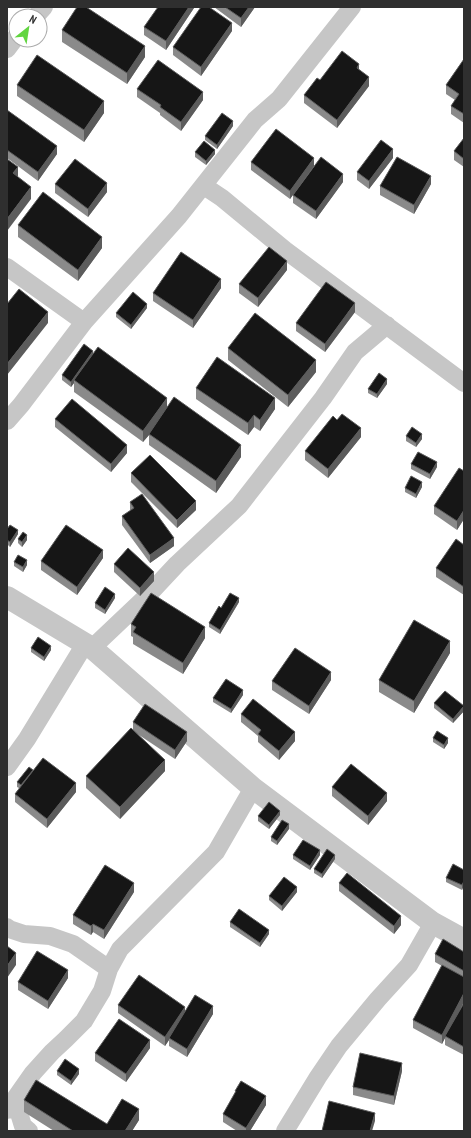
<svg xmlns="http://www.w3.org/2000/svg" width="471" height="1138" viewBox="0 0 471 1138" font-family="'PT Sans Narrow',sans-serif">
	<rect width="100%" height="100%" fill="#fff"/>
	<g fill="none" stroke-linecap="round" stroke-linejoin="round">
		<path stroke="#c6c6c6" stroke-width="18" d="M36,16L44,7
			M7,49L16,37
			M204,186L222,198L285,250L464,383
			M7,267L84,322
			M7,421L21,405L84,322L179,216L255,120L279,99L352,7
			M92,648L149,594L177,564L239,506L323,398L355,352L387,325
			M7,767L27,739L85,644
			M7,927L9,929L24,934L50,936L73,944L109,969
			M15,1100L23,1126L29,1131
			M7,1110L33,1073L52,1052L66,1039L84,1021L102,991L109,969L120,949L216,852L253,788
			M285,1131L318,1077L339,1046L378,999L409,965L433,923"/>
		<path stroke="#c6c6c6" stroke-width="22" d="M7,597L92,648L253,788L433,923L464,940"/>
	</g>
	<path fill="#8a8a8a" d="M194,7V8L166,50L144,35V27Z
		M214,7H255L241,27Z
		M62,30L145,57L127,84L62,42Z
		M232,31L201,76L173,55V47Z
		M464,59V123L451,114V106L455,100L446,94V85Z
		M359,70L369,86L337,128L304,103V95L320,80Z
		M17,85L104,113L84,142L17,96Z
		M137,89L203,100L181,131L160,115V113L137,97Z
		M7,110L57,154L38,181L7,158Z
		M233,126L217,149L205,140V136Z
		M464,138V167L454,160V151Z
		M195,152L215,154L206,165L195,157Z
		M393,158L369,189L357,180V172Z
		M251,162L314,166L290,199L251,170Z
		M343,182L316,219L293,203V195Z
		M55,184L107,192L88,217L55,193Z
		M431,184L414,214L380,195V186Z
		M18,225L102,248L78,281L18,237Z
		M287,270L258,307L239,293V284Z
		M221,288L193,328L153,301V293Z
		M147,308L131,329L116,317V313Z
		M355,312L325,352L296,331V323Z
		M228,348L316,372L288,407L228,360Z
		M93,353L167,408L241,457L216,493L149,445V435L143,442L74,392V383L71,387L62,380V375Z
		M387,384L377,398L368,393V389Z
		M196,388L275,409L260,431L254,427L248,435L196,399Z
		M55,419L127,453L111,472L55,427Z
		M337,420L361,437L328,478L305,460V451Z
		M406,436L422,439L416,447L406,441Z
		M411,464L437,467L430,479L411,469Z
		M464,471V519L457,530L434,514V506Z
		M131,473L196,510L177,528L131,482Z
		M422,487L416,498L405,492V488Z
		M130,502L174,546L150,563L122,525V516L130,511Z
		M7,529L18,534L10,547L7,544Z
		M18,539L27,540L22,547L18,543Z
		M464,545V595L436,577V568Z
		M103,558L77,595L41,570V561Z
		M14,562L27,565L23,572L14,566Z
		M114,564L154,581L140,596L114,572Z
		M115,598L105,614L95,608V603Z
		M239,602L220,634L209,627V623L221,608Z
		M131,624L205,638L183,674L133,644V637L131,636Z
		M31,648L51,650L44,661L31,652Z
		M450,653L414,713L379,692V680Z
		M331,680L309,714L272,690V681Z
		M243,695L231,713L213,702V698Z
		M434,703L464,711L453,723L434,708Z
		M241,714L295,741L279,760L258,742V736L241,722Z
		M133,722L187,741L175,759L133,731Z
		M433,738L448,743L444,749L433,742Z
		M33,770L76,792L47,828L15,802V794L19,788L17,787V782Z
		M165,771L120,819L86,788V776Z
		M332,787L387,801L368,825L332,796Z
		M280,815L269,829L258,821V816Z
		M289,829L277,845L271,841V837Z
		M293,855H320L310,870L293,859Z
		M335,859L322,878L314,873V869Z
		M464,870V885L462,890L446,882V878Z
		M339,883L401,925L394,934L339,891Z
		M134,892L104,939L93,932L91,935L73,924V915Z
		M297,892L282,911L269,900V896Z
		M230,922L269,934L260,947L230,927Z
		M464,952V1002L456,1016L464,1003V1055L445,1045V1037L442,1044L413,1028V1020L442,966L435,962V954Z
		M68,978L48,1009L18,990V982Z
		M118,1005L185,1011L213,1014L187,1057L169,1046V1040L165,1046L118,1013Z
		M150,1048L126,1082L95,1061V1053Z
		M57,1071L79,1074L71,1085L57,1075Z
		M402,1071L394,1105L353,1095V1087Z
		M235,1091L266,1105L250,1131H237L223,1122V1114L235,1094Z
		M24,1100L107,1124L139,1120L132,1131H54L24,1112Z"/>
	<path fill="#5c5c5c" d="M189,7H194V8L166,50V41Z
		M249,7H255L241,27V18Z
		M232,23V31L201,76V67Z
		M145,46V57L127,84V73Z
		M359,64V73L357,68Z
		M369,77V86L337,128V120Z
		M203,92V100L181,131V122Z
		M104,101V113L84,142V130Z
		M233,121V126L217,149V145Z
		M57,146V154L38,181V172Z
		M393,149V158L369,189V181Z
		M215,150V154L206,165V161Z
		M314,158V166L290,199V191Z
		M18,167V179L13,173Z
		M343,174V182L316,219V211Z
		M431,176V184L414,214V205Z
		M107,183V192L88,217V209Z
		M31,187V199L7,231V219Z
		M102,237V248L78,281V270Z
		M287,261V270L258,307V298Z
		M221,279V288L193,328V320Z
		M355,303V312L325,352V344Z
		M147,304V308L131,329V325Z
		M48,312V323L7,375V364Z
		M93,351V355L74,380V383L71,387V382Z
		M316,360V372L288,407V395Z
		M387,379V384L377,398V394Z
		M167,398V410L149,434V435L143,442V431Z
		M275,398V409L260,431V420Z
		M254,415V427L248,435V423Z
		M361,428V437L328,478V469Z
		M422,434V439L416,447V443Z
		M127,445V453L111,472V464Z
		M241,445V457L216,493V481Z
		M437,462V467L430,479V474Z
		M422,482V487L416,498V494Z
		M196,501V510L177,528V520Z
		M464,510V519L457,530V521Z
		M18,530V534L10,547V542Z
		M27,535V540L22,547V542Z
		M174,538V546L150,563V555Z
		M103,550V558L77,595V587Z
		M27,560V565L23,572V567Z
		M154,572V581L140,596V588Z
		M115,594V598L105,614V610Z
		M239,598V602L220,634V630Z
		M205,627V638L183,674V663Z
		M450,641V653L414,713V701Z
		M51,646V650L44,661V657Z
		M331,672V680L309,714V706Z
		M243,690V695L231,713V709Z
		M464,706V711L453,723V719Z
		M187,732V741L175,759V750Z
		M295,732V741L279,760V751Z
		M448,738V743L444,749V745Z
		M165,760V771L120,819V807Z
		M76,783V792L47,828V819Z
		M387,793V801L368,825V816Z
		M280,811V815L269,829V825Z
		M289,824V829L277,845V841Z
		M320,850V855L310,870V866Z
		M335,855V859L322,878V874Z
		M464,881V885L462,890V885Z
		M134,883V892L104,939V930Z
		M297,887V892L282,911V906Z
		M401,916V925L394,934V926Z
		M93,924V932L91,935V926Z
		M269,930V934L260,947V943Z
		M16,953V965L7,978V966Z
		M68,970V978L48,1009V1001Z
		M464,993V1002L442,1044V1035Z
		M213,1006V1014L187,1057V1049Z
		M185,1007V1016L169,1038V1040L165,1046V1037Z
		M150,1040V1048L126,1082V1074Z
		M402,1063V1071L394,1105V1096Z
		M79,1069V1074L71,1085V1081Z
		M266,1096V1105L250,1131H246V1128Z
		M139,1109V1120L132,1131H125Z
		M375,1113V1121L372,1131H370Z"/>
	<path fill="#161616" stroke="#5c5c5c" d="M77,7H86L145,46L127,73L62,30Z
		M158,7H189L166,41L144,27Z
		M201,7H209L232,23L201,67L173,47Z
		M225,7H249L241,18Z
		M342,51L359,64L357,68L369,77L337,120L304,95L317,78L320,80Z
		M37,55L104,101L84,130L17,85Z
		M464,59V114L451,106L459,94L446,85Z
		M158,60L203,92L181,122L160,107L161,105L137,89Z
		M7,110L57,146L38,172L7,150Z
		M222,113L233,121L217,145L205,136Z
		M276,129L314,158L290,191L251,162Z
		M464,138V159L454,151Z
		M381,140L393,149L369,181L357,172Z
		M204,141L215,150L206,161L195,152Z
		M321,157L343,174L316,211L293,195Z
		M397,157L431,176L414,205L380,186Z
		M7,159L18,167L13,173L31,187L7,219Z
		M75,159L107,183L88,209L55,184Z
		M43,192L102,237L78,270L18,225Z
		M269,247L287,261L258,298L239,284Z
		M181,252L221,279L193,320L153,293Z
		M326,282L355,303L325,344L296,323Z
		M19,289L48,312L7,364V304Z
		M133,292L147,304L131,325L116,313Z
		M255,313L316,360L288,395L228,348Z
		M84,344L93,351L71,382L62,375Z
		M98,347L167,398L143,431L74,380Z
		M217,357L275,398L260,420L254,415L248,423L196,388Z
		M379,373L387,379L377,394L368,389Z
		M174,397L241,445L216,481L149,434Z
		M72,399L127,445L111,464L55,419Z
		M342,414L361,428L328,469L305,451L333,416L337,420Z
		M412,427L422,434L416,443L406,436Z
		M418,452L437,462L430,474L411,464Z
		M150,455L196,501L177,520L131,473Z
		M459,468L464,471V510L457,521L434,506Z
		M411,476L422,482L416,494L405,488Z
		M142,494L174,538L150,555L122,516L134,508L130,502Z
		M10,525L18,530L10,542L7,540V529Z
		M66,525L103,550L77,587L41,561Z
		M23,532L27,535L22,542L18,539Z
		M456,539L464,545V587L436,568Z
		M128,548L154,572L140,588L114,564Z
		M18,555L27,560L23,567L14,562Z
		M105,587L115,594L105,610L95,603Z
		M151,593L205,627L183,663L133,632L136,627L131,624Z
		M230,593L239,598L220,630L209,623L219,606L221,608Z
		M414,620L450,641L414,701L379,680Z
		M38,637L51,646L44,657L31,648Z
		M295,648L331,672L309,706L272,681Z
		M226,679L243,690L231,709L213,698Z
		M445,691L464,706L453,719L434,703Z
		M253,699L295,732L279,751L258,734L261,730L241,714Z
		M145,704L187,732L175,750L133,722Z
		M131,728L165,760L120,807L86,776Z
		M437,731L448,738L444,745L433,738Z
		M43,758L76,783L47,819L15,794Z
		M351,764L387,793L368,816L332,787Z
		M29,767L33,770L21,785L17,782Z
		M269,802L280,811L269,825L258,816Z
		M282,820L289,824L277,841L271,837Z
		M303,840L320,850L310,866L293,855Z
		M327,849L335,855L322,874L314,869Z
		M453,864L464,870V881L462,885L446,878Z
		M105,865L134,883L104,930L93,924L91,926L73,915Z
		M347,873L401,916L394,926L339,883Z
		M284,877L297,887L282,906L269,896Z
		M239,909L269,930L260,943L230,922Z
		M443,939L464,952V971L435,954Z
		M7,946L16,953L7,966Z
		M37,951L68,970L48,1001L18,982Z
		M442,965L464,977V993L442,1035L413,1020Z
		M139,975L185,1007L165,1037L118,1005Z
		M195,995L213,1006L187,1049L169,1038Z
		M464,1003V1047L445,1036Z
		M119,1019L150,1040L126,1074L95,1053Z
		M360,1053L402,1063L394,1096L353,1087Z
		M65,1059L79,1069L71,1081L57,1071Z
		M36,1080L107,1124L122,1099L139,1109L125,1131H73L24,1100Z
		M241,1081L266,1096L246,1128L223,1114L236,1091H235Z
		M329,1101L375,1113L370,1131H322Z"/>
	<rect width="471" height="1138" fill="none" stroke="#2f2f2f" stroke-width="16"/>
	<g transform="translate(28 28) rotate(30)"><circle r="19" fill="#ffffff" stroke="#acacac"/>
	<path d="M0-3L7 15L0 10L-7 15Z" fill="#62d541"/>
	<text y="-6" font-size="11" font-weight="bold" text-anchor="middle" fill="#2f2f2f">N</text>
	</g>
</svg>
